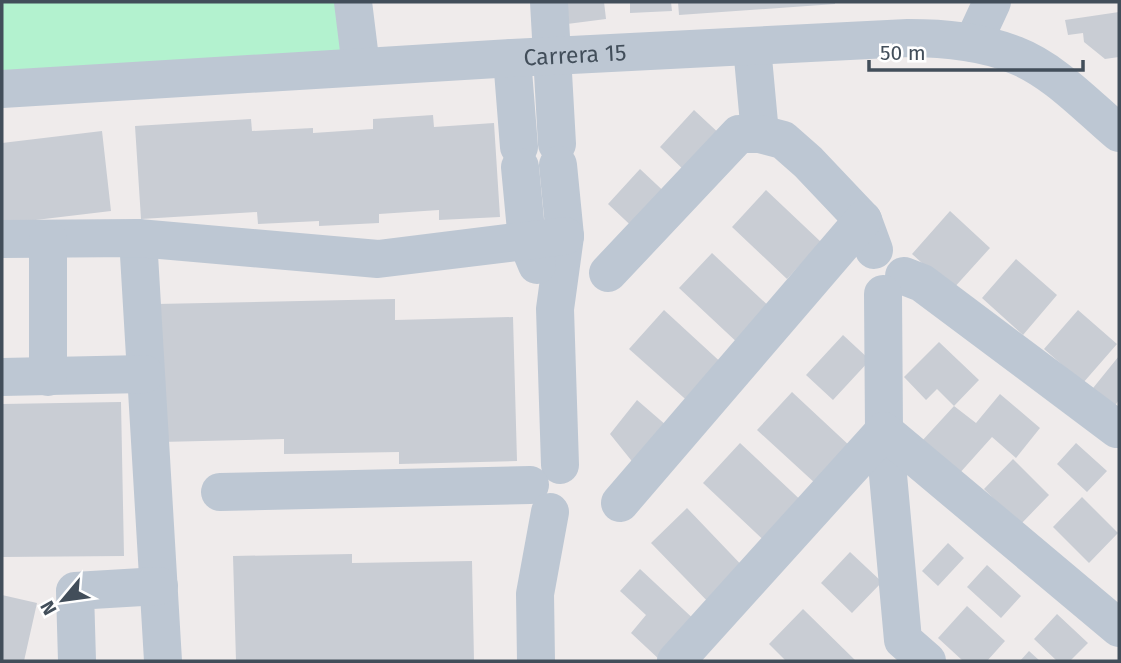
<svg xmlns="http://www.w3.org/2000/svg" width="1121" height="663" viewBox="0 0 1121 663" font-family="'Fira Sans',sans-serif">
	<rect width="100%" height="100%" fill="#efebeb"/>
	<path fill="#b3f2cf" d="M2,2H353L361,67L2,89Z"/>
	<path fill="#c9cdd4" d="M564,2H604L606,19L567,24Z
		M630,2H671L672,11L630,13Z
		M678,2H835V4L679,15Z
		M1119,12V57L1105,59L1084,42L1083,33L1068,35L1065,20Z
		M694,110L723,137L688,174L660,147Z
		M433,115L434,127L494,123L500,217L439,220V210L379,214V223L319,226V221L258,224L257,212L141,219L135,126L251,119L252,131L313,128V133L373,129V119Z
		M102,131L111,211L2,224V143Z
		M640,169L672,199L640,234L608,204Z
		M766,190L821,242L787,279L732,227Z
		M950,211L990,248L952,290L912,254Z
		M712,253L774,311L741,346L679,288Z
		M1016,259L1057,295L1023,335L982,298Z
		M395,299V320L513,317L517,461L399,464V452L284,454V439L160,442L156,304Z
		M664,310L726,367L692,405L629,349Z
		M1078,310L1117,344L1083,383L1044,349Z
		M843,335L870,360L833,400L806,375Z
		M939,342L979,380L954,406L937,389L926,400L904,377Z
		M1119,356V400L1111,411L1089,393Z
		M792,392L851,447L816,484L757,430Z
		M1000,394L1040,428L1016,458L992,437L958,475L921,442L954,406L976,423Z
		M637,400L674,432L639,470L610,434Z
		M121,402L124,556L2,557V404Z
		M740,443L808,507L771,547L703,483Z
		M1076,443L1107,471L1087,492L1057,464Z
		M1013,459L1049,495L1020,525L984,489Z
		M1082,497L1118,533L1089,563L1053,527Z
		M687,508L751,575L715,609L651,543Z
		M948,543L964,558L938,586L922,571Z
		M850,552L882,582L852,613L821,583Z
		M352,554V563L472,561L474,661H236L233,556Z
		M987,565L1021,596L1001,618L967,587Z
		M640,569L699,624L661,661L631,633L646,615L620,591Z
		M2,595L37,603L24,661H2Z
		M967,606L1005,641L987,661H963L938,638Z
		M803,609L856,661H786L769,644Z
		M1057,614L1088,643L1070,661H1057L1034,639Z
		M1029,651L1040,661H1020Z"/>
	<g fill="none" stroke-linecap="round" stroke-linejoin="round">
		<g stroke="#bdc7d3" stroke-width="38">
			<path d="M353,2L361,67"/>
			<path d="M549,2L557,144"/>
			<path d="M973,43L992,2"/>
			<path d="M752,47L760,134"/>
			<path d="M512,58L519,147"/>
			<path id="s1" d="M2,89L512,58L908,38C944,38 980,41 1015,55C1054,70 1087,106 1119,133"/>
			<path d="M558,165L565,236L555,309L560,465"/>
			<path d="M520,167L527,241L537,265"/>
			<path d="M138,238L163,661"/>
			<path d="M2,239L138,238L378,259L565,236"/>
			<path d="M608,273L739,134H760L783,140L808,162L863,220L874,250"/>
			<path d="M904,276L922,283L1117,429"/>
			<path d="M883,294L884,431L903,640L927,661"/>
			<path d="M2,377L145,374"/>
			<path d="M48,377V239"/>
			<path d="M220,492L530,485"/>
			<path d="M620,503L863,220"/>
			<path d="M77,661L75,591L159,586"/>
			<path d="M536,661L535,594L550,512"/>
			<path d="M676,661L884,431L1119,628"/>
		</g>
	</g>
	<g text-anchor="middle" stroke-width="7" stroke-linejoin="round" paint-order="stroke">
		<g font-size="23" fill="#424e5a" stroke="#fff">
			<text dy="8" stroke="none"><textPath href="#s1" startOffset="574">Carrera 15</textPath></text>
		</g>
	</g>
	<rect width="1121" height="663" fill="none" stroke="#424e5a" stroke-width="7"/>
	<g transform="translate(63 600) rotate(241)" stroke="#ffffff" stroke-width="5" paint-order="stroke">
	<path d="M0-5L12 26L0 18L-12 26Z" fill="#424e5a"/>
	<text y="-10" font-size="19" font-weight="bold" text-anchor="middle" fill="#424e5a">N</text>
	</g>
	<path d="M869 60v10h214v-10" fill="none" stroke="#424e5a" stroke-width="3.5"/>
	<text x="880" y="60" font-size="21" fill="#424e5a" stroke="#ffffff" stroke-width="5" paint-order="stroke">50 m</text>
</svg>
